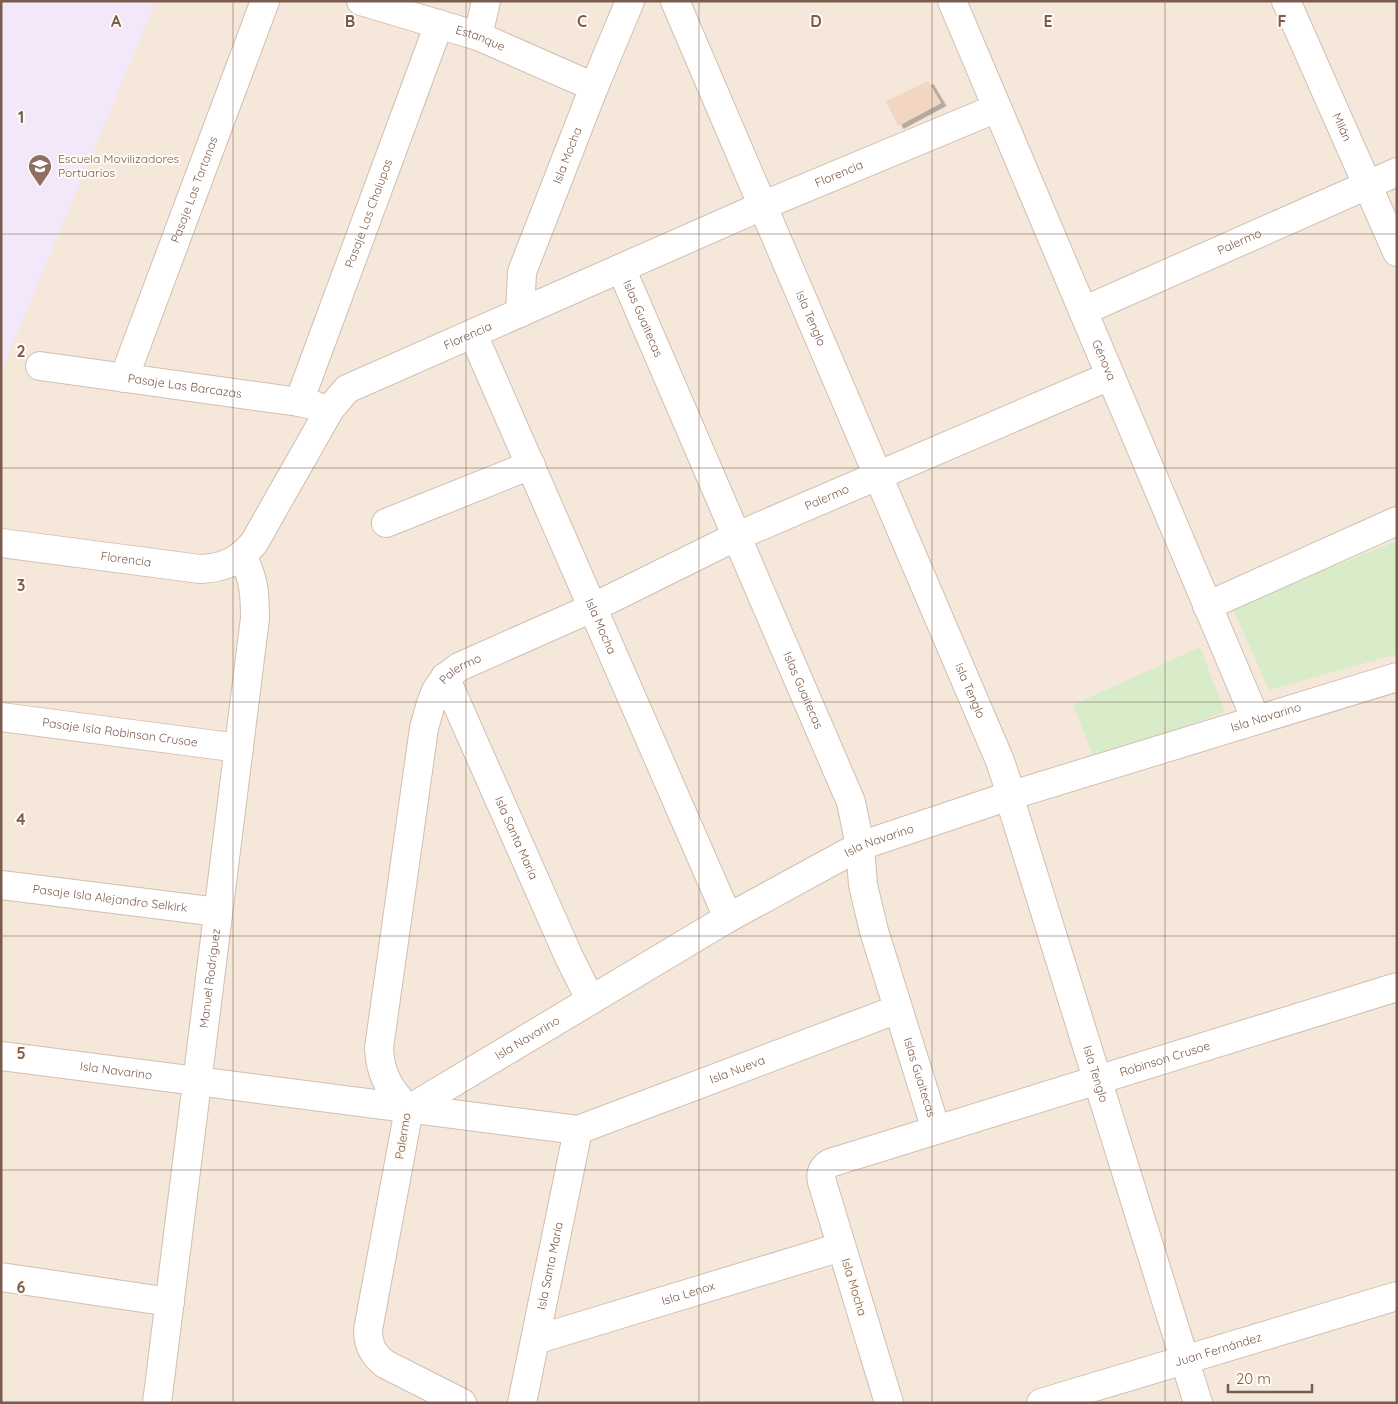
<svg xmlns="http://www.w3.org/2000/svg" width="1398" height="1404" viewBox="0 0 1398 1404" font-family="Quicksand,sans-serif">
	<defs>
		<filter id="shadow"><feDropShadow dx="5.5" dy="3" stdDeviation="0" flood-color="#0004"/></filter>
	</defs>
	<rect width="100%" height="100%" fill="#fdf6ec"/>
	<path fill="#f5e8da" d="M1,1H1397V1403H1Z"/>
	<path fill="#f3e8fa" d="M1,1H156L1,372Z"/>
	<path fill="#d8ecc9" d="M1397,541V654L1269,690L1232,607Z
		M1200,647L1225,712L1094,759L1073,705Z"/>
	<path fill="#f3d5c3" filter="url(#shadow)" d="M928,81L941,103L898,126L886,101Z"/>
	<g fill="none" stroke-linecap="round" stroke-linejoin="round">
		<g stroke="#d1beb0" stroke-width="30">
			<g id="minor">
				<path id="s1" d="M361,1L478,36L594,87"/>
				<path id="s2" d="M675,1L1000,761L1007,782L1009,796L1198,1403"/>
				<path id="s3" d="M952,1L1256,720"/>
				<path id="s4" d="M1286,1L1397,252"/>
				<path d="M478,36L486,1"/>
				<path id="s5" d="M621,268L851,802L860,846L863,885L874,931L936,1130"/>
				<path id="s6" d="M1083,311L1397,172"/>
				<path id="s7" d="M520,313L522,272L594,87L630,1"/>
				<path id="s8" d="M473,334L728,918"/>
				<path id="s9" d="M40,366L299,402L316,406"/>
				<path id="s10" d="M124,378L265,1"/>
				<path id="s11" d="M299,402L439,24"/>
				<path d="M386,523L531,465"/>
				<path id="s12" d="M1,543L200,569C225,568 238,561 254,543L330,409L347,389L762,206L997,108"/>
				<path d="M1207,606L1397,521"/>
				<path id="s13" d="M445,677L569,957L590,999"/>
				<path id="s14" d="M1,717L239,748"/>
				<path id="s15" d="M1,885L218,912"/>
				<path id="s16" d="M1,1056L578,1130L898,1009"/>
				<path id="s17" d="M409,1109C390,1092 380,1074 379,1048L424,728C433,698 432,686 459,667L592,608L735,537L1110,376"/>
				<path id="s18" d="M409,1109L728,918L860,846L1009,796L1397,677"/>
				<path d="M409,1109L368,1330C368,1345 373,1355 385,1364L462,1403"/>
				<path d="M1,1277L170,1302"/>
				<path id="s19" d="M535,1340L841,1247"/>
				<path id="s20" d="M157,1403L255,618C255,594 254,578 242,556"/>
				<path id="s21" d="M522,1403L578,1130"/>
				<path id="s22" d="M889,1403L822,1182C820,1173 822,1168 830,1163L1397,987"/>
				<path id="s23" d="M1041,1403L1397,1296"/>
			</g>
		</g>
		<use href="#minor" stroke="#fff" stroke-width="28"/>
	</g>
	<path fill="none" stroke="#7a5c4d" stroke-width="1" stroke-opacity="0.55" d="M233,1V1403M466,1V1403M699,1V1403M932,1V1403M1165,1V1403M1,234H1397M1,468H1397M1,702H1397M1,936H1397M1,1170H1397"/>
	<defs>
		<g id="school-pin" transform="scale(1.25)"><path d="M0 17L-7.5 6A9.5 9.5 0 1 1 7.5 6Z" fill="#8d6e63" stroke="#fffaf3"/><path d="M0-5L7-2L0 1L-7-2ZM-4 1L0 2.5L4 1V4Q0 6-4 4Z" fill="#fff"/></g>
	</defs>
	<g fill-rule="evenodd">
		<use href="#school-pin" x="40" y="166"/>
	</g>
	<g text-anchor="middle" stroke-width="4" stroke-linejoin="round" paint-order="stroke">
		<g font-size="12" fill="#7a5c4d" stroke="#fffaf3">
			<text dy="4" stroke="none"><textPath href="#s1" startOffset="125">Estanque</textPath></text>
			<text dy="4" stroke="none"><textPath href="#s4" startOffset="138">Milán</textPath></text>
			<text dy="4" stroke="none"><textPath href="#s7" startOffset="166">Isla Mocha</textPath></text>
			<text dy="4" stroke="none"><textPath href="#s12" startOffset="980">Florencia</textPath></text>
			<text dy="4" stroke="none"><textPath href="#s10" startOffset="201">Pasaje Las Tartanas</textPath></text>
			<text dy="4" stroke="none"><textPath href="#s11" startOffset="201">Pasaje Las Chalupas</textPath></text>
			<text dy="4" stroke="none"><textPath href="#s6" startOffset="171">Palermo</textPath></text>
			<text dy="4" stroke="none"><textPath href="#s2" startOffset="345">Isla Tenglo</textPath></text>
			<text dy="4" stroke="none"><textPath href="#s5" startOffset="55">Islas Guaitecas</textPath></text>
			<text dy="4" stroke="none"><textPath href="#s12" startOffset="575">Florencia</textPath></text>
			<text dy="4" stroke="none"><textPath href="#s3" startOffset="390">Génova</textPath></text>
			<text dy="4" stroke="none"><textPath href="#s9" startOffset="146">Pasaje Las Barcazas</textPath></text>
			<text dy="4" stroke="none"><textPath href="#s17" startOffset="871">Palermo</textPath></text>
			<text dy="4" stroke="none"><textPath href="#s12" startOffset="126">Florencia</textPath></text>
			<text dy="4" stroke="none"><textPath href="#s8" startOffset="319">Isla Mocha</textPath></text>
			<text dy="4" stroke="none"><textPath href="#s17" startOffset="466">Palermo</textPath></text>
			<text dy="4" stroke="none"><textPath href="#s2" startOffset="750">Isla Tenglo</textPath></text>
			<text dy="4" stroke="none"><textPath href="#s5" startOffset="460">Islas Guaitecas</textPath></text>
			<text dy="4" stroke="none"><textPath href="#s18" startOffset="948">Isla Navarino</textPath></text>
			<text dy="4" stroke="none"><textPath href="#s14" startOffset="120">Pasaje Isla Robinson Crusoe</textPath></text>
			<text dy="4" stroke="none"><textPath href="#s13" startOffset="176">Isla Santa María</textPath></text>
			<text dy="4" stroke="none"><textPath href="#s18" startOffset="542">Isla Navarino</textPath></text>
			<text dy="4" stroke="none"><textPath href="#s15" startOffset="110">Pasaje Isla Alejandro Selkirk</textPath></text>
			<text dy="4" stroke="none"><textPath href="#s20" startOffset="428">Manuel Rodríguez</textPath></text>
			<text dy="4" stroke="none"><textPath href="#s18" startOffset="138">Isla Navarino</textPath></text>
			<text dy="4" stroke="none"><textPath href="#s22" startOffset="604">Robinson Crusoe</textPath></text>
			<text dy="4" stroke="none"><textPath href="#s16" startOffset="752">Isla Nueva</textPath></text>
			<text dy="4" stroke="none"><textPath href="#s16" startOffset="116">Isla Navarino</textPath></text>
			<text dy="4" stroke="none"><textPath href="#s2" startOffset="1154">Isla Tenglo</textPath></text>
			<text dy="4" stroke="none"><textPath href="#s5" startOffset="866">Islas Guaitecas</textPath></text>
			<text transform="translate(403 1136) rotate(-81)" y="4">Palermo</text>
			<text dy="4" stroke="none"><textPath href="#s21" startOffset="140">Isla Santa María</textPath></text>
			<text transform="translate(854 1287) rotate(73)" y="4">Isla Mocha</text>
			<text dy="4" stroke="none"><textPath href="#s19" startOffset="160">Isla Lenox</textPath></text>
			<text dy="4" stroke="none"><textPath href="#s23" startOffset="185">Juan Fernández</textPath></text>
		</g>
		<g font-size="12" fill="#785e54" stroke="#fffaf3" text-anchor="start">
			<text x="58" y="163">Escuela Movilizadores<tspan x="58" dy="14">Portuarios</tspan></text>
		</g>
	</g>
	<g font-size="16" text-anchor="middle" font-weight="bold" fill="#7a5c4d" stroke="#fffaf3" stroke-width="4" stroke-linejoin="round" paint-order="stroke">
		<text x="116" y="27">A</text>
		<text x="350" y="27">B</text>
		<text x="582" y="27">C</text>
		<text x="816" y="27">D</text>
		<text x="1048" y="27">E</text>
		<text x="1282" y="27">F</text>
		<text x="21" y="123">1</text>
		<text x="21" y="357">2</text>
		<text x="21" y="591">3</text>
		<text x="21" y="825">4</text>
		<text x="21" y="1059">5</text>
		<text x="21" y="1293">6</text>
	</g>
	<rect width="1398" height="1404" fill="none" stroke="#7a5c4d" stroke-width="5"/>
	<path d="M1228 1384v8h84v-8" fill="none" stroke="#7a5c4d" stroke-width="2.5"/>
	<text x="1236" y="1384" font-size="15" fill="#7a5c4d" stroke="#fffaf3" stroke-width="4" paint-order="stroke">20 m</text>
</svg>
